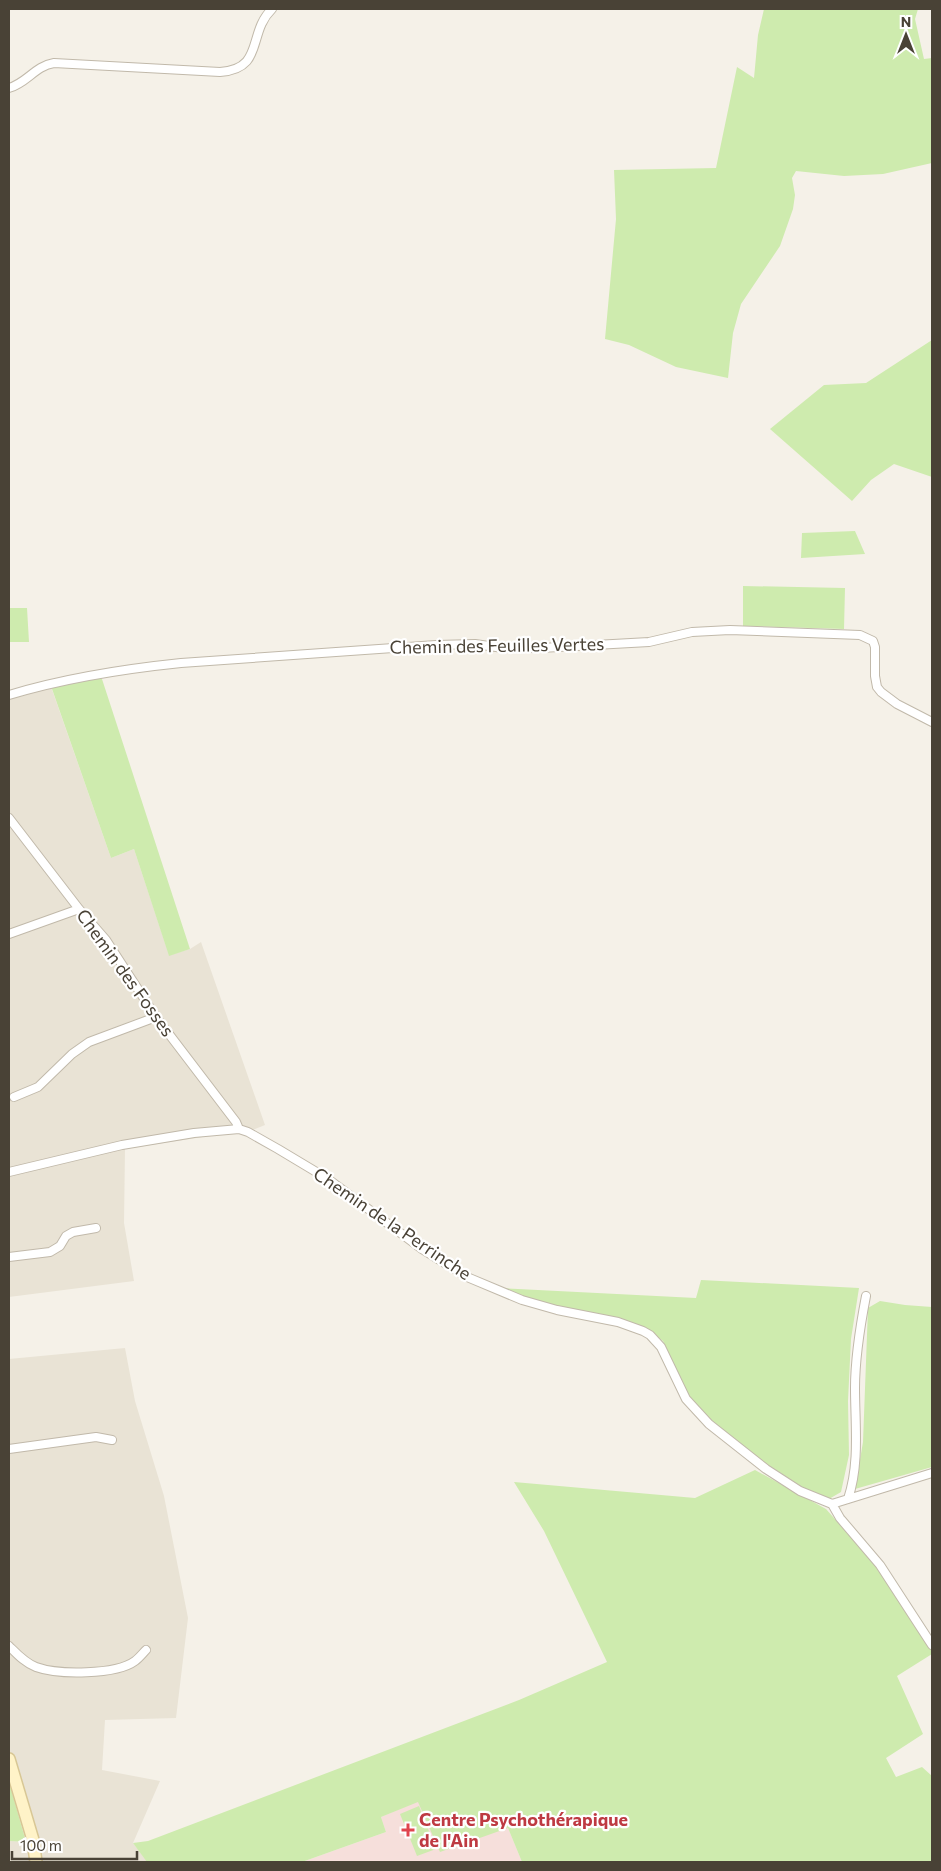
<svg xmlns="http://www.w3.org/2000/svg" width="941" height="1871" viewBox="0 0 941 1871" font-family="Commissioner,sans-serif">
	<rect width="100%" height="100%" fill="#f5f1e8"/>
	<path fill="#e9e3d5" d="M49,681L111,858L134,849L169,955L190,949L201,942L265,1125L255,1129L125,1149L124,1223L134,1281L9,1297V692Z
		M125,1348L135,1401L164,1496L188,1618L176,1718L105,1720L102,1770L160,1781L133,1843L148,1862H9V1841L26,1842L9,1782V1359Z"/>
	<path fill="#f6dfdb" d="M418,1801L508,1828L522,1862H302L386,1832L381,1817Z"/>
	<path fill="#ceebae" d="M764,9H918L915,19L924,59L932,58V163L883,174L844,176L796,171L792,178L795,195L793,209L780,246L741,304L733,333L728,378L676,367L629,345L605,339L616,219L614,170L716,168L737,67L754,78L758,35Z
		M932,340V477L894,464L871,480L852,501L770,429L824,385L866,383Z
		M855,531L865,554L801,558L802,533Z
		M743,586L845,588L844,629L743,626Z
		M9,608H27L29,642H9Z
		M101,676L190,949L169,956L134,849L111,858L51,686Z
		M701,1280L859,1288L851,1339L848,1401L849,1455L841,1492L829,1499L805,1489L753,1455L706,1417L688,1397L663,1341L645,1327L624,1321L544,1304L498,1288L696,1298Z
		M880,1301L905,1305L932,1307V1467L855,1489L863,1442L868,1308Z
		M755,1470L826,1509L872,1561L932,1651V1654L897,1676L923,1734L886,1758L896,1777L922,1767L932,1776V1862H522L508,1828L440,1852L418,1802L381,1817L386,1832L302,1862H147L133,1843L148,1841L519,1700L607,1662L544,1531L514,1482L695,1498Z
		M9,1782L26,1842L9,1841Z
		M419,1806L436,1849L417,1856L400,1814Z"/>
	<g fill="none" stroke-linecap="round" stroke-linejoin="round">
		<g stroke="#c1b9aa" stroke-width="10">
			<path id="minor" d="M9,88C27,83 35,66 54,63L220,72C265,69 247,33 272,9
				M9,695C65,678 123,669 181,663L436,645L475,644L503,648H541L649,642L692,632L730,630L860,635L873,641L875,647V676L877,687L881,692L897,704L932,722
				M9,818L79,909L106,940L156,1017L236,1122L239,1129
				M9,934L79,909
				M14,1097L38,1087L72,1054L89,1042L156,1017
				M9,1172L122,1145L194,1133L239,1129L248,1132L278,1149L328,1179L422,1249L467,1277L522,1300L557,1310L618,1322L643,1331L650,1335L661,1347L686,1399L709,1424L766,1469L800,1491L832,1504L840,1518L880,1565L932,1645
				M9,1257L50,1252L60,1246L66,1236L73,1232L96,1228
				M9,1449L96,1437L112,1440
				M848,1499C860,1463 855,1425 855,1388C855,1357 860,1327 866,1296
				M832,1504L932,1473
				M9,1646C17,1654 25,1663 36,1667C58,1675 116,1675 135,1661C139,1658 143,1653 146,1650"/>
		</g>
		<g stroke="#d8c795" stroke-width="14">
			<path id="secondary" d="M9,1759L33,1840L36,1862"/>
		</g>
		<use href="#minor" stroke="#fff" stroke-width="8"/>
		<use href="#secondary" stroke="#fff3c8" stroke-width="11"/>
	</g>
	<path fill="#e0444e" stroke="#fff" stroke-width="2" d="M405.5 1822.5h5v5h5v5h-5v5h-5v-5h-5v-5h5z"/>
	<g text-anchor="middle" stroke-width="4.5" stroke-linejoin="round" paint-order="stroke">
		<g font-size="18" fill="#494236" stroke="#fff">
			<text transform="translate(497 646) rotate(-1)" y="6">Chemin des Feuilles Vertes</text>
			<text transform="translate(125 973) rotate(54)" y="6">Chemin des Fosses</text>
			<text transform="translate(392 1224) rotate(34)" y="6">Chemin de la Perrinche</text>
		</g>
		<g font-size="18" font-weight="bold" fill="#be3a42" stroke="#fff" text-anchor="start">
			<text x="419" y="1826">Centre Psychothérapique<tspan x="419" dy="21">de l'Ain</tspan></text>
		</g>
	</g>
	<rect width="941" height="1871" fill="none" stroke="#494236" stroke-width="20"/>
	<g transform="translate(906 35)" stroke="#ffffff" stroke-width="4" paint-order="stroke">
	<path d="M0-4L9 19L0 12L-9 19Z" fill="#494236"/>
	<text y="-8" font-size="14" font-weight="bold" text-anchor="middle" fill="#494236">N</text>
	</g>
	<path d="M12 1851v8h125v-8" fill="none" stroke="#494236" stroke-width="2.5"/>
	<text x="20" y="1851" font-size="15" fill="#494236" stroke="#ffffff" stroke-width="4" paint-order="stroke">100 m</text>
</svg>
